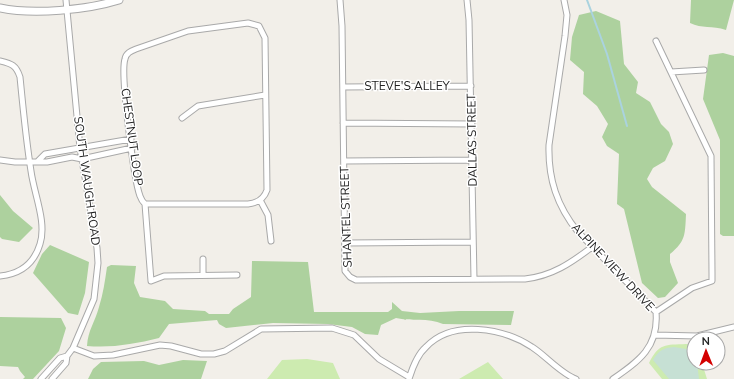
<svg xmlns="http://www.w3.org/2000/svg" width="734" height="379" viewBox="0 0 734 379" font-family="'Nunito Sans',sans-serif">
	<rect width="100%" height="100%" fill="#f2efe9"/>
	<path fill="#cdebb0" d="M686,344L694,345V363H702L707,379H662L649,363C659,343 665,345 686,344Z
		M307,359L333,363L340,379H267L282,360Z
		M488,362L503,379H459Z"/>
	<path fill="#add19e" d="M691,0H734L726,30C712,25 702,29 690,23Z
		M596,11L620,21L624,64L638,82L636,93L650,102L661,124L669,132L673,144L665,161L653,168L647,179L652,187L686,214C685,234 686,241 670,254V262L678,283L665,297L658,298L642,283L624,209L617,204L619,154L607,146L602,137L608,124L597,106L583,94L584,72L570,60L572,37L579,15Z
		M723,53L734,56V236H723L720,234V140L703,99L709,55Z
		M0,195L13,211L33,228L19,242L2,239L0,237Z
		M50,245L89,262L85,293L78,315L68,313L33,273L42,254Z
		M252,261L308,262L314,312H388L392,309V302L402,311L420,313L459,311H514L511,325L443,324C428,317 411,322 396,318L381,325L378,335L365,334L352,327L328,324L273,323L226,328L219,324L217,320L169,324L159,338C135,344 112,348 87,346C88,330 95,322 99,307C103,294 105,281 107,267L111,265L136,266L134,283L140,297L165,301L173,309L205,311L209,314H229L233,309L251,297Z
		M0,317L61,318L66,328L59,351L33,379H23L25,377L20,371L18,367L0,366Z
		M183,360L207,361L201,379H88L93,369L101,362L144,361L159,365Z"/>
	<path fill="#c6e0d4" d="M674,347L686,349L692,353L694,363H697L699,379H669L653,360C659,350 663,348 674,347Z"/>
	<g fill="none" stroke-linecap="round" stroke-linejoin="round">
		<path stroke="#aad3df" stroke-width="2" d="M587,0L607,54L627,126"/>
		<g stroke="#a9a9a9" stroke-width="7">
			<path id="minor" d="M340,0L342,26L345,271L350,277L356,280L525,279C552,276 571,263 592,247
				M467,0L469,20L474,279
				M564,0L567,15L565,36L549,145C548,179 557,206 578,232L656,312C659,347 639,361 613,379
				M248,23L259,26L265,38L267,190C264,199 258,203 248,204H145C143,202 141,199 140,196C134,180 120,73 125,59C126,53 131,51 136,49L188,31Z
				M0,61C12,64 16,65 20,77C23,108 26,140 31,171C34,194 47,222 40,244C34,264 20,274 0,276
				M671,72L704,70
				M343,87L471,86
				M182,118L198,106L265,95
				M343,123L472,124
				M0,160L15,162H47L72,157L82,159L132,148
				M38,161L45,154L131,139
				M344,161L472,160
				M260,200L268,215L271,241
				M145,204L151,281L164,276L237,275
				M346,243L473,242
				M203,275V259
				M656,312L692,288L712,281V273L711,156L656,41
				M655,335L697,336L734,327
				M73,348L94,356L113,355L160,345L171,346L201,354H214L225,351L261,329L332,328L354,335L379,359L409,377
				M41,379L60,358L67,356
				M52,379L66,363L67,356L73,348L94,299L98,263L97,248L80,148L66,0
				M409,379C412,369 418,354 426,347C452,319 503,328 532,347C545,355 561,374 576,379"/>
		</g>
		<g stroke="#a9a9a9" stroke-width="9">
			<path id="tertiary" d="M0,8C33,15 87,10 119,0"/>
		</g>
		<use href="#minor" stroke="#fff" stroke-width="5"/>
		<use href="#tertiary" stroke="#fff" stroke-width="7"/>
	</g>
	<g text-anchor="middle" stroke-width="3" stroke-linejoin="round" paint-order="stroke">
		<g font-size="12" fill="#222" stroke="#fff">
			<text x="407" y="90">STEVE'S ALLEY</text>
			<text transform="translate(132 137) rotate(82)" y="4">CHESTNUT LOOP</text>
			<text transform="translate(472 140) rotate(-91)" y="4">DALLAS STREET</text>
			<text transform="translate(87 181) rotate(82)" y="4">SOUTH WAUGH ROAD</text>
			<text transform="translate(346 217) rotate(-92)" y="4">SHANTEL STREET</text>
			<text transform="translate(613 267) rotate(47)" y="4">ALPINE VIEW DRIVE</text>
		</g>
	</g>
	<g transform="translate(706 351) rotate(359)"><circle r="19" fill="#ffffff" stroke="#a7a7a7"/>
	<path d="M0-3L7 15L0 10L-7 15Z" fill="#d40000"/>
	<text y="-6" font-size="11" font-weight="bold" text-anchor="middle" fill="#222222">N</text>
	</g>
</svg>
